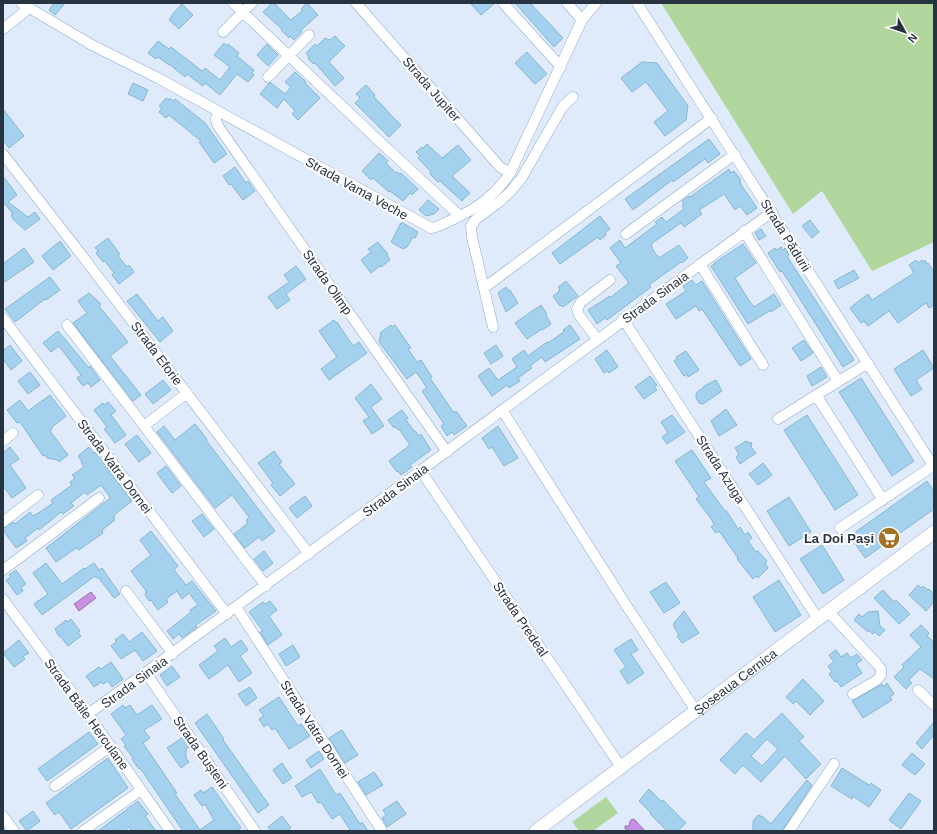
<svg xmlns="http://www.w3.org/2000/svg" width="937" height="834" viewBox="0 0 937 834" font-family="Helvetica,sans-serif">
	<rect width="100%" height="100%" fill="#dfebfa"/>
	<path fill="#b1d69d" d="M661,3H934V242L872,271L822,191L793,214Z
		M606,797L618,813L593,831H579L572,822Z"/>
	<path fill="#c98fe3" stroke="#9973b3" d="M91,592L96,598L79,611L74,604Z
		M632,819L635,820L645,831H628V829H625V826H629L630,821Z"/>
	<path fill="#a4d2ee" stroke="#88b5d0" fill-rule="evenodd" d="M54,3H65L55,15L49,10Z
		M272,3H274L291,20L303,10L301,9L307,3L318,15L301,30L302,32L294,40L290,36L289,38L281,30L282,29L263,12Z
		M470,3H495L481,15Z
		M515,3H530L563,38L554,47Z
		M182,4L193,15L179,29L169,20L172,16H171Z
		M335,36L345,46L329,62L344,78L335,86L315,63L314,64L308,59L309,57L306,53L315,44L317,46L325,38L330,40Z
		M158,41L169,49L171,47L202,71L205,68L220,80L230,67L214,55L224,43L227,46L228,44L239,53L237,56L254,70L252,73L254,75L248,82L237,74L220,95L205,83L203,86L187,74L185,77L169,64V65L158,57L156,59L148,53Z
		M267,44L278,55L268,66L257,55Z
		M527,52L547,74L535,84L515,63Z
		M642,62L657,63L688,106L686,120L665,136L654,122L668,111L646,82L632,92L621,78Z
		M295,72L306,82L305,83L320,98L298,120L292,114L295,111L284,99L277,108L260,94L269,83H271L285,94L291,87L285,82Z
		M133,83L148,90L143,101L128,94Z
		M366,85L375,95L374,97L386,109V110L401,125L389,137L355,103L360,98L356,94Z
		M166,98L169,100L170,98L173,101L175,99L205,123L227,154L214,163L199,142L201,141L169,115L166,118L159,112L162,108L159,106Z
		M3,109L24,136L9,148L3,140Z
		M709,139L720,154L708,163L705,159L673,182L672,180L633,210L625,199Z
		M427,144L442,158L458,145L471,160L452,176L470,193L462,201L440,181L438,182L430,174L431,172L418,158L420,156L416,152L422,147L423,148Z
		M379,153L388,161L386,163L396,173L397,172L400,174L401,173L418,189L412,195L410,193L403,201L390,191L389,192L373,178L371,180L362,171Z
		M235,167L246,183L248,181L255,191L243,200L231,184L229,185L223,176Z
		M729,169L731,173L734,171L741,180H739L741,182L740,183L757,208L747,215L740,206L735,210L724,194L699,210L702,214L684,227L681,223L651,244L653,250L659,258L679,245L688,258L682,263L681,262L649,285L651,287L607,320L605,318L597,324L588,310L610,296L611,297L629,283L616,266L621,263L610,248L620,240L625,248L657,224L655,222L662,217L666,222L684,209L682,206L684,204L682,201L689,196L690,197Z
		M3,176L17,195L8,202L28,217L35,212L40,219L25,230L13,219L11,215L13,214L5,204L3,206Z
		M428,200L439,209L434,214L426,216L419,210Z
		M600,216L610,229L605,233L606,235L600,240L598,237L560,264L552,253Z
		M810,220L819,232L812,238L802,226Z
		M401,223H403L418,232L415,238L413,237L407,247L403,249L391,242Z
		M761,229L766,236L759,240L755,233Z
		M108,238L120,254L118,256L127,267L129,265L134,272L119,284L112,275L114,273L105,261L103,262L96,253L98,251L95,248Z
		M60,241L71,256L53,270L42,256Z
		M378,242L388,254L387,255L390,260L381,267L380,266L371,273L361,260L371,252L368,249Z
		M743,244L756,263L735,278L750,302L754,307L774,294L781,305L771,312V310L748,324L711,266L715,264L714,263Z
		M781,247L783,250L785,248L789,255L787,256L792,264L854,360L843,367L782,271L780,272L768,253L775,248L777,250Z
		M24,248L34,262L3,283V264Z
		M916,260L918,263L922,260L923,262L925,260L927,264L928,263L934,272V305L929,308L926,303L898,323L889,311L868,326L864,321L861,323L850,308L868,294L872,300L914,273L909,265Z
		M296,266L306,279L286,294L290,300L277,309L268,297L289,282L284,275Z
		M854,270L859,278L838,289L834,281Z
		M50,277L60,290L46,300L45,299L15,322L5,309Z
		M692,280L696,285L702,281L751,359L740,366L702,309L699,311L696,306L676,319L666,304L686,291L683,286Z
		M566,281L578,296L563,307L561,305L560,306L553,296L559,292L558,291L560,289L558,287Z
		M506,287L509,291L510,290L518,303L506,312L498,293Z
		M89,293L101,304L99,306L128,342L110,356L141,395L133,401L73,323L87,313L78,301Z
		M137,294L158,321L163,317L173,331L160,342L127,301Z
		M541,305L547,314L546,315L551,324L542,330V329L527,339L515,323Z
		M334,320L336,323L337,322L353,346L359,342L367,353L329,380L321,369L337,357L319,331Z
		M391,325L392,327L395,325L411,348L408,349L417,362L421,360L432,377L430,378L454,413L456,411L467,426L454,435L452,432L447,436L441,426L444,424L422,391L427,388L416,372L407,379L379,342L381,332Z
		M570,325L580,339L545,362L542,357L530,366L532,368L518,378L520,381L509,388L507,385L492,396L478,376L489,368L498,380L517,367L512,359L524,350L528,356L547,342L548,343L565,331L563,330Z
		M58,331L89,368L90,366L100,380L91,387L88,383L83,386L77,378L81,375L59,346L51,352L43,343Z
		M804,340L813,353L801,361L792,348Z
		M10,345L22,361L11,370L3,359V351Z
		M496,345L503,356L491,364L484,353Z
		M607,350L618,367L609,373L607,371L604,373L595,359Z
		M923,350L934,368L916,380L922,389L911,396L894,369Z
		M686,351L699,370L688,377L687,374L684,376L674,361L677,359L676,357Z
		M821,367L827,377L812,386L807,376Z
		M30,372L40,385L28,394L18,381Z
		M650,376L657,385L654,387L657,390L644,399L635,387Z
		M861,378L914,461L892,476L839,392Z
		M163,380L171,390L153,404L145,394Z
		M716,380L722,391L703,404L699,403L696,398V393L704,387V386Z
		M371,384L382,399L371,407L384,426L372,434L363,421L369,417L355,398Z
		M50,395L66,416L51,428L52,429L50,431L68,455L59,462L58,460L47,458L45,455L43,456L22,425L19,422L17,423L7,410L20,400L28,411Z
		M108,402L116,411L111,415L126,435L115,443L104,429L107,427L94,410L103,403L104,405Z
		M726,409L737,425L719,436L711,421Z
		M402,410L408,418L406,420L414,431H415L419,436L421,434L431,450L410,465L412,467L401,475L398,471L397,472L389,461L410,445L399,429L398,430L395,426L394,428L388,420Z
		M672,415L685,432L667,444L662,437L668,433L661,422Z
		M807,415L858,495L835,510L784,430Z
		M195,424L207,439L206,440L275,531L262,541L259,537L245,548L234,534L248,523L246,520L249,517L232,495L215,508L157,432L164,426L175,440Z
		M498,426L518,458L504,466L492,447L489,449L482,438Z
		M137,435L151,453L139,462L125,444Z
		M746,441L747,442L752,443L751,447L756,453L740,464L736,457L739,454L735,448Z
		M10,447L19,459L10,465L26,488L12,498L3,486V453Z
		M89,447L94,453L95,452L132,501L114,515L115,517L113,518L115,520L102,530L103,533L79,550L76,548L56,562L46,548L109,499L110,497L101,485L87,495L85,492L71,503L74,506L63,514L61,512L39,530L38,528L25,538L27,541L16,548L3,530V528L13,522L15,524L30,512L33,516L40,512L53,503L51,500L72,485L70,482L75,478L72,475L84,467L81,463L82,462L78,456Z
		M692,450L711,478L704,482L725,511L726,510L738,529L740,527L745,535L748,532L752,538L748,541L756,552L758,551L767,561L765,563L768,568L758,578L756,576L753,579L737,559L738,558L719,531L716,533L711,527L714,525L712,520L696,499L699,497L675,461Z
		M274,451L282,462L279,464L295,484L280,496L271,485L273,483L258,463Z
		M763,463L772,475L758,485L749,474Z
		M166,466L181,486L172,493L157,473Z
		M927,481L934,491V509L865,558L850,536Z
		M305,496L312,506L297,518L289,508Z
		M789,497L811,532L789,546L767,511Z
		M202,514L214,529L204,537L192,521Z
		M151,531L178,566L174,570L186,585L192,581L216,611L196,625L197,627L182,638L179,634L173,639L167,631L191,612L190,610L198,605L189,593L182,599L177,591L166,599L168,602L158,610L151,600L149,601L145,595L146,591L131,571L151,555L140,540Z
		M822,545L844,580L823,594L800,559Z
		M264,551L273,563L263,571L254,559Z
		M46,563L62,584L84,568L85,569L94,563L99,570L102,568L120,594L114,598L98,577L96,578L95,576L42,615L34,604L48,594L33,573Z
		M16,570L26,584L21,587L23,591L17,595L6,580L11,577L9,575Z
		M779,580L801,615L775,632L753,597Z
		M666,582L680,603L664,613L650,592Z
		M918,585L921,588L923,586L928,590L929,589L934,594V602L926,611L909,595Z
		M883,590L894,602L896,600L910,614L899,624L874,598Z
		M270,601L277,610L269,616L282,635L268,645L260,632L263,631L249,612L263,602L265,604Z
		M684,611L699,633L682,643L677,636L679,635L674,627V623Z
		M878,611L880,626L885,630L879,636L875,632L873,634L868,630V632L854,620L859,614L862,617L868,612Z
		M71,619L80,631L78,632L81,636L68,646L61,637H60L58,635L55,629L66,620L68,622Z
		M921,625L929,633L927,636L934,642V679L920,669L909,680L912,683L906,689L894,677L904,667L902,665L921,647L910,635Z
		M142,632L157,651L143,661L135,650L121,659L111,646L117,641L115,640L123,634L129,642Z
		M225,638L231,647L241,640L248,650L240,656L252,673L239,682L228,665L209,679L199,665L218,651L214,646Z
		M631,639L638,650L631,654L644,673L628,684L620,671L626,667L614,650Z
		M19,640L29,653L23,656L25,659L14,667L3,653Z
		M293,645L300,657L286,666L279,654Z
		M836,650L841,657L847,653L851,658L857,654L862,660L856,664L862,673L841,687L837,681L835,682L829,674L832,672L828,666L834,662L829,655Z
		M111,662L123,679L112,687L108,681L103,684L101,682L94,687L86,676L99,667L101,669Z
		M172,666L180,677L167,686L160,675Z
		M803,679L824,701L810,715L796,701L793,704L786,697Z
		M887,683L894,694L890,697L892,700L863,718L852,701L882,684L884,687Z
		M250,687L257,698L246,706L238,694Z
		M279,697L298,726L301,724L310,736L289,749L275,728L272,730L268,724L264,727L259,719L264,716L259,710Z
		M123,705L125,708L130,705L137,715L152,705L162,719L144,730L150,738L143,743L177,793L175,794L200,830L214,820L205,804L202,806L194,795L201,790L203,793L212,787L241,828L236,831H183L140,768L139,769L132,759L133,758L124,746L126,745L121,739L126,735L111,714Z
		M782,713L804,737L799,741L821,764L806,779L785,756L761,782L743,765L735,774L720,760L746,733L754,740ZM767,739L778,749L762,766L751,756Z
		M207,714L224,739L223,740L269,805L258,813L195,723Z
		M934,722V735L922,749L916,743Z
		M342,730L358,755L345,763L329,738Z
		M89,732L98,744L47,781L38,769Z
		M183,737L189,747L186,749V758L189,762L181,768L167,748Z
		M319,751L324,759L311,768L306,760Z
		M912,753L925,764L915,775L902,765Z
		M108,758L128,788L71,829L59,812L55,815L46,803Z
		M282,763L292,778L283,784L273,770Z
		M842,768L869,785L871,783L881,790L869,807L853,796L852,799L831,786Z
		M320,769L336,795L340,793L360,824L362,822L368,831H349L350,830L340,814L332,819L321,802L318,803L311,792L302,797L295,786Z
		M374,772L383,785L366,795L358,782Z
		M807,780L812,785L782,831H753V821L758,815L763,817L771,824Z
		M649,789L662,802L663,800L686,823L678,831H667L650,814L651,813L639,801Z
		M909,793L921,801L901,829L889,820Z
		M138,801L148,814L145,816L156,831H132L129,827L124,831H98Z
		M397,801L406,814L387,827L382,818L386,815L383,810Z
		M33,811L40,821L27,831L19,821Z
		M282,816L291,828L287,831H271L268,827Z"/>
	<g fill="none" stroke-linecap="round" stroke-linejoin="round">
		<g stroke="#8ba8cc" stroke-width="11">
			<path id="minor" d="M21,3L92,45L156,77L431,228C439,227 446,222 454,219C477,208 496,195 510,173L582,20L596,3
				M233,3L378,140L460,216
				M356,3L500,167L510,173
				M503,3L561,67
				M567,3L582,20
				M637,3L934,467
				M3,29L29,8
				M223,32L252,3
				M268,77L309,35
				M217,111L216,120L218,126L447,452
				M3,154L74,245L309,554
				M744,231L838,381
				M626,234L735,154
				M700,264L763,365
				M484,288L712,118
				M3,318L227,614
				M623,319L818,619
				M67,325L266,586
				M493,327L472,237L471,226L476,219L499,202L510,192L521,179L563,106L573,97
				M597,339L579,315L577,309L581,302L610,280
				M816,395L883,500
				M502,410L626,605L696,711
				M778,419L868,363
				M144,426L187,393
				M3,441L13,433
				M421,471L621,767
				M3,522L38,495
				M840,528L933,466
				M3,570L99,498
				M126,591L173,654
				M3,599L88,714L170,831
				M236,607L382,831
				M828,611L877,664L881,669V675L877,680L853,694
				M146,673L255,831
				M918,690L934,705
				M88,714C318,549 543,378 772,212
				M55,786L111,746
				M3,816L14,831
				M83,831L141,790
				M789,831L834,764"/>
		</g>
		<g stroke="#8ba8cc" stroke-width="14">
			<g id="tertiary">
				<path id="s1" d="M536,831L934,532"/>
			</g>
		</g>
		<use href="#minor" stroke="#fff" stroke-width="10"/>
		<use href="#tertiary" stroke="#fff" stroke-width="13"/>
	</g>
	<defs>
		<g id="supermarket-disc" transform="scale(1.15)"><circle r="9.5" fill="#a27226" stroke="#fff"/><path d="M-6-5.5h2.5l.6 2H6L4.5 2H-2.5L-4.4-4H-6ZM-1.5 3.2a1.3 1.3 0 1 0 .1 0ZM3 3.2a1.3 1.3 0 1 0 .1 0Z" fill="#fff"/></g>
	</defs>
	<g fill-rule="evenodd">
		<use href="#supermarket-disc" x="889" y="538"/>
	</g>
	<g text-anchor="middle" stroke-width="4" stroke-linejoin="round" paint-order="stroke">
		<g font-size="13" fill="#283342" stroke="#fff">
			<text transform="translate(432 89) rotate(49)" y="5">Strada Jupiter</text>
			<text transform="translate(357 188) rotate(29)" y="5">Strada Vama Veche</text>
			<text transform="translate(786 235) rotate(58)" y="5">Strada Pădurii</text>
			<text transform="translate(328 282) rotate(55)" y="5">Strada Olimp</text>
			<text transform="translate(655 297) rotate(-36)" y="5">Strada Sinaia</text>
			<text transform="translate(157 353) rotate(53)" y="5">Strada Eforie</text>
			<text transform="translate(115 466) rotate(53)" y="5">Strada Vatra Dornei</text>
			<text transform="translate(721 469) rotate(57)" y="5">Strada Azuga</text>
			<text transform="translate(395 490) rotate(-37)" y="5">Strada Sinaia</text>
			<text transform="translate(521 619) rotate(56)" y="5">Strada Predeal</text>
			<text transform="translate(134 682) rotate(-36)" y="5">Strada Sinaia</text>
			<text dy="5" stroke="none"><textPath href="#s1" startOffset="249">Șoseaua Cernica</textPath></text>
			<text transform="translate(87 714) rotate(54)" y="5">Strada Băile Herculane</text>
			<text transform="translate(315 729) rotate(57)" y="5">Strada Vatra Dornei</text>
			<text transform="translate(201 752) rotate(55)" y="5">Strada Bușteni</text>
		</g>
		<g font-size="13" font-weight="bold" fill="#283342" stroke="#fff" text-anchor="end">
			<text x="874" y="543">La Doi Pași</text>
		</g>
	</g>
	<rect width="937" height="834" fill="none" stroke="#283342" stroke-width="8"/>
	<g transform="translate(905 32) rotate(130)" stroke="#ffffff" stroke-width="3" paint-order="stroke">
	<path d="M0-3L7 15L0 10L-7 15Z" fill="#283342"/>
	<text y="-6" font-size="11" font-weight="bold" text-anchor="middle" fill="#283342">N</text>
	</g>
</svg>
